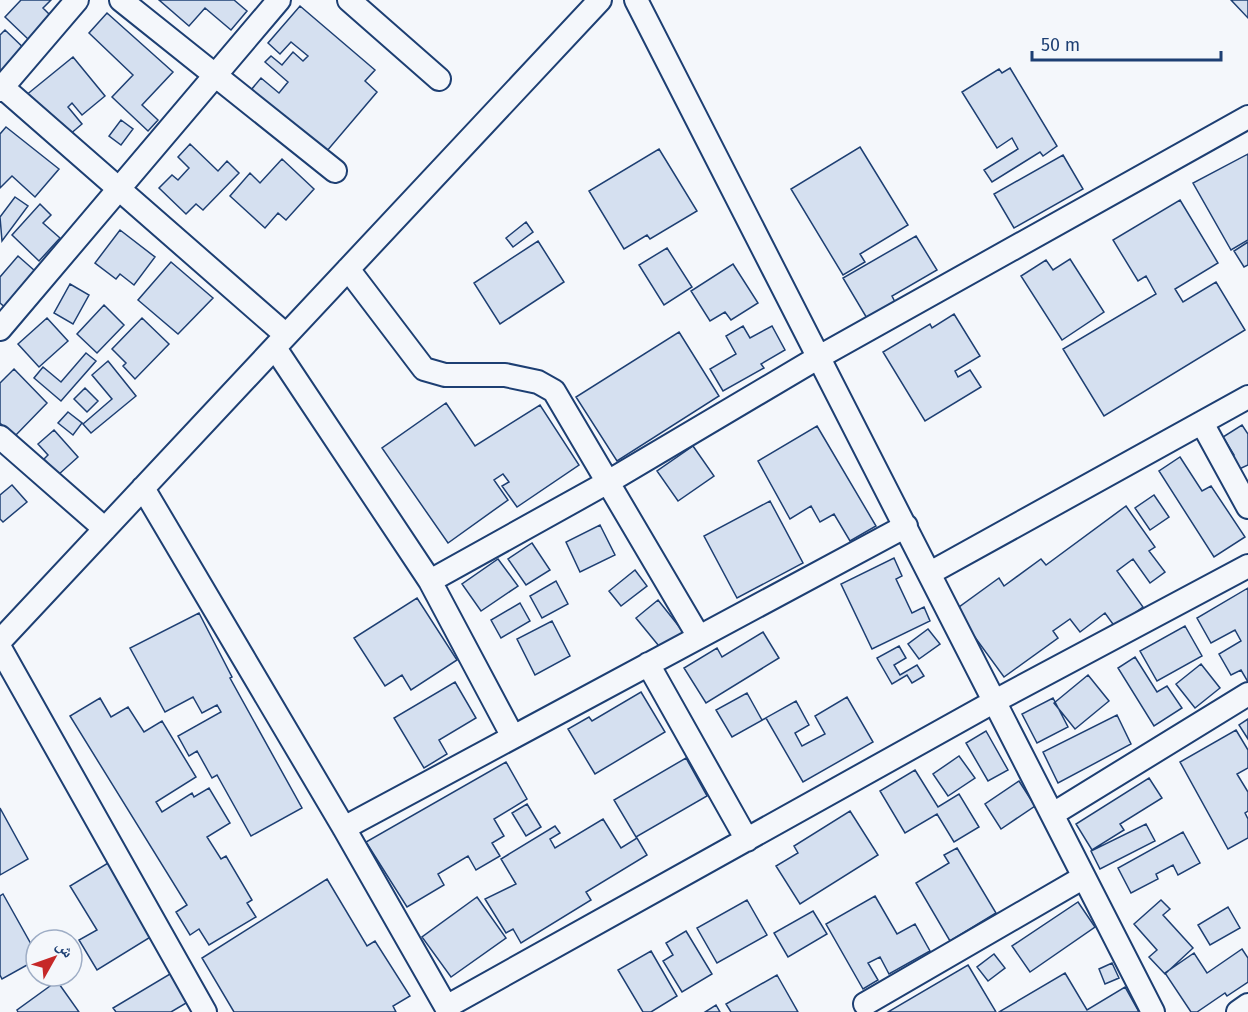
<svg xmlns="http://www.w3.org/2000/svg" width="1248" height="1012" viewBox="0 0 1248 1012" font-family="'Fira Sans','Noto Naskh Arabic',sans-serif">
	<rect width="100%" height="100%" fill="#f4f7fb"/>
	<path fill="#d5e0f0" stroke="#1d3f73" stroke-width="1.5" d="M21,0H51L43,8L50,15L28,39L5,17Z
		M159,0H234L247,11L231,30L205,8L189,26Z
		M1231,0H1248V18Z
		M300,6L375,70L365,81L377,92L315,165L241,102L261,78L279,93L288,82L265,62L271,56L282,65L293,52L303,61L308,56L291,42L280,54L268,43Z
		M107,13L173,72L142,105L158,120L148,131L112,97L133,75L89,33Z
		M5,30L31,55L0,82V35Z
		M73,57L105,96L82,115L72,103L68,107L82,124L62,141L25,96Z
		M1010,68L1057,146L1043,156L1040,152L992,182L984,170L1018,149L1012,138L997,148L962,92L999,69L1002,73Z
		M121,120L133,129L121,145L109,136Z
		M6,127L59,169L35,197L12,176L0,188V134Z
		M190,144L218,171L227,161L239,173L203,210L196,204L186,214L159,188L172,175L178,180L189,168L178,157Z
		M860,147L908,225L860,254L865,262L843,275L791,189Z
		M659,149L697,211L650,239L647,235L624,249L589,191Z
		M1248,154V240L1231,250L1193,183Z
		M1063,155L1083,189L1014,228L994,194Z
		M282,159L314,189L286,220L278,213L265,228L230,196L250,173L260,183Z
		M15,197L28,206L2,241L0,217Z
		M1180,200L1218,263L1175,289L1183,302L1216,282L1245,330L1104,416L1063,349L1156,294L1146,276L1138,281L1113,240Z
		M40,204L51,215L43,223L60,238L39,261L12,235Z
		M526,222L533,232L513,247L506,238Z
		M120,230L155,257L134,285L120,274L116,279L95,263Z
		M916,236L937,270L892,296L896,304L868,320L843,278Z
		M538,241L564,282L500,324L474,283Z
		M1248,242V265L1244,267L1234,251Z
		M667,248L692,287L664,305L639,265Z
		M18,256L43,278L13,314L0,303V277Z
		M1070,259L1104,312L1062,340L1021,276L1046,260L1053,270Z
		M171,262L213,298L178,334L138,300Z
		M733,264L758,303L731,320L725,312L710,321L691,291Z
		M70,284L89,295L73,324L54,313Z
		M104,305L124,325L97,353L77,334Z
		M954,314L980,356L955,371L958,377L970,370L981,387L925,421L883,352L930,324L932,328Z
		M47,318L68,341L39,367L18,344Z
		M142,318L169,344L135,379L123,366L126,363L112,349Z
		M743,326L750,338L772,326L785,350L761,364L764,368L723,391L710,369L736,354L726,336Z
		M679,332L719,396L617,461L576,397Z
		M86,353L96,361L61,401L34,378L43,367L61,382Z
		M108,361L136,396L91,433L83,424L112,399L92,375Z
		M14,369L47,403L14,437L0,423V383Z
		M85,388L98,401L87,412L74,399Z
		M446,403L475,446L540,405L579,465L517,507L502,486L509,482L503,474L494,480L508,500L448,543L382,448Z
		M68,412L82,423L73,435L58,423Z
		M1242,425L1248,434V465L1235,471L1228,458L1234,455L1223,437Z
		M817,426L876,526L850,541L834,514L820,522L811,506L790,519L758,461Z
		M54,430L78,457L58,475L44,459L48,455L38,444Z
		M693,446L714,476L678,501L657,471Z
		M1180,457L1202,491L1211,486L1245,537L1214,557L1159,471Z
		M12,485L27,502L3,522L0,519V495Z
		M1154,495L1169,517L1150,530L1135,508Z
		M770,501L803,563L737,598L704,536Z
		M1126,506L1155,547L1149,551L1165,572L1150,583L1133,559L1117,571L1143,607L1115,627L1105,613L1080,632L1070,619L1053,631L1058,638L1004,677L955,610L999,578L1004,586L1041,559L1046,565Z
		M600,525L615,555L580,572L566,542Z
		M532,543L550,570L526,585L508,559Z
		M894,558L902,576L896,579L912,613L924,607L930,621L872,649L841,584Z
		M498,559L518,586L481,611L462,584Z
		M635,570L647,586L621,606L609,591Z
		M556,581L568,604L542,618L530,596Z
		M1248,588V682L1241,670L1231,675L1219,654L1241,641L1235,630L1211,643L1197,618Z
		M417,598L457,660L411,690L402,675L385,686L354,638Z
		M658,600L685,634L663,651L636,618Z
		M520,603L530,621L501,638L491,620Z
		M199,613L232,677L230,678L302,808L251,836L217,775L212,778L197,751L189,756L178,736L221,712L217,705L202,713L193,697L165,712L130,648Z
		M552,621L570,656L535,675L517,639Z
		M1185,626L1202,656L1157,681L1140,651Z
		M928,629L940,644L919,659L908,644Z
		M763,632L779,658L706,703L684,668L717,648L722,657Z
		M899,646L906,658L894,665L900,675L917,665L924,676L912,683L907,675L892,684L877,658Z
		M1135,657L1157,692L1167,686L1182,708L1154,726L1118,668Z
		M1201,664L1220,688L1195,708L1176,684Z
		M1088,675L1109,701L1075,729L1054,703Z
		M455,682L476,718L439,740L447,754L424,768L394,718Z
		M641,692L665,732L595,774L568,729L589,717L592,721Z
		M747,693L762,720L796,701L809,725L795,733L802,746L825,734L815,716L847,697L873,742L803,782L766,718L732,737L716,710Z
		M100,698L111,717L128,707L144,732L162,721L196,777L156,802L162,812L192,793L194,797L209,788L230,823L207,837L221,859L226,856L252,900L247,903L256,917L209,945L199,929L190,935L176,912L187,905L70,716Z
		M1053,698L1068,727L1037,743L1022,714Z
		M1117,715L1131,744L1058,783L1043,752Z
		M1248,719V739L1239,725Z
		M1236,730L1248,750V768L1237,774L1248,792V811L1245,813L1248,819V838L1228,849L1180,762Z
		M986,731L1008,770L988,781L966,743Z
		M959,756L975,778L948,796L933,774Z
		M686,758L707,796L636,837L614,800Z
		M506,762L527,799L494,819L504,836L492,843L500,856L476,870L468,856L438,874L444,885L407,907L366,842Z
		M915,770L938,807L959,794L979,827L954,842L937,814L905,833L880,791Z
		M1149,778L1162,798L1120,824L1124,830L1092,850L1076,824Z
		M1019,781L1035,806L1001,829L985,804Z
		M527,804L541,827L526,836L512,813Z
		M0,808L28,859L0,875Z
		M850,811L878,855L800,904L776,866L798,853L794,846Z
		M603,819L621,848L637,838L647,855L586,892L591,900L521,943L513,929L506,933L485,899L516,884L501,859L555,826L560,833L550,839L555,848Z
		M1146,824L1155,841L1100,869L1091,851Z
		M1183,832L1200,863L1178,875L1173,865L1156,874L1158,879L1131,893L1118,868Z
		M957,848L996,913L950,941L916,883L949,863L944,855Z
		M113,860L157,933L97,970L79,940L97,930L70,886Z
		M327,879L367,946L375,941L410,996L393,1006L396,1012H234L202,958Z
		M3,894L36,953V960L2,979L0,975V896Z
		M875,896L897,934L915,924L930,951L889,974L880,957L868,963L878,980L863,989L826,924Z
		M477,897L506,938L451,977L422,937Z
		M747,900L767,935L717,963L697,928Z
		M1161,900L1170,909L1163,915L1193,948L1165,974L1149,957L1157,950L1134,924Z
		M1078,902L1095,927L1030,972L1012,946Z
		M1228,907L1240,928L1210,945L1198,925Z
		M813,911L827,934L788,957L774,933Z
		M686,931L712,974L682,992L663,961L673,955L666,943Z
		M1242,949L1248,958V982L1227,996L1225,993L1197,1012H1191L1165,973L1194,953L1207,973Z
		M651,951L677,996L651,1012H643L618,970Z
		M994,954L1005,968L988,981L977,967Z
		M1112,963L1119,978L1105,984L1099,969Z
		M968,965L996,1012H888Z
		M175,971L193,999L171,1012H116L113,1008Z
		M1065,973L1087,1010L1125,987L1139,1012H999Z
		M777,975L798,1012H731L726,1004Z
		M57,981L79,1012H18L17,1010Z
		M716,1005L720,1012H705Z"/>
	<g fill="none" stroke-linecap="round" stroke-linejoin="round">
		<g stroke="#1d3f73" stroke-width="26">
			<path id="minor" d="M121,0L335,171
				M349,0L439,79
				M636,0L1153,1012
				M0,85L286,335
				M0,90L77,0
				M348,269L424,369L445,375H505L538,382L554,391L699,637
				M0,329L279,0
				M275,348L430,581L513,737
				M1202,423L1248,507
				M0,437L105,529
				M143,488L344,828L449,1012
				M930,573L1248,397
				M430,581L608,482L819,357L1248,117
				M0,641L600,0
				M0,648L205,1012
				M648,664L747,840
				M1053,814L1248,694
				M344,828L906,526
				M865,1004L1084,877
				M446,1007L995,701L1248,566
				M1238,1012L1248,1005"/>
		</g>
		<use href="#minor" stroke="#f4f7fb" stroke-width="22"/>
	</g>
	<g transform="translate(54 958) rotate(50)"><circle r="28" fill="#f4f7fb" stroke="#9eadc5" stroke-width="1.5"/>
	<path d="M0-4.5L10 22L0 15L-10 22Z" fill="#c62828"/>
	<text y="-9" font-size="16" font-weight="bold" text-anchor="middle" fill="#1d3f73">ش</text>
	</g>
	<path d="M1032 51v9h189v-9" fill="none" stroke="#1d3f73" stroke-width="3"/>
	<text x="1041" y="51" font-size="18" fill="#1d3f73" stroke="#f4f7fb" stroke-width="4.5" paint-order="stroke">50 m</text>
</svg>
